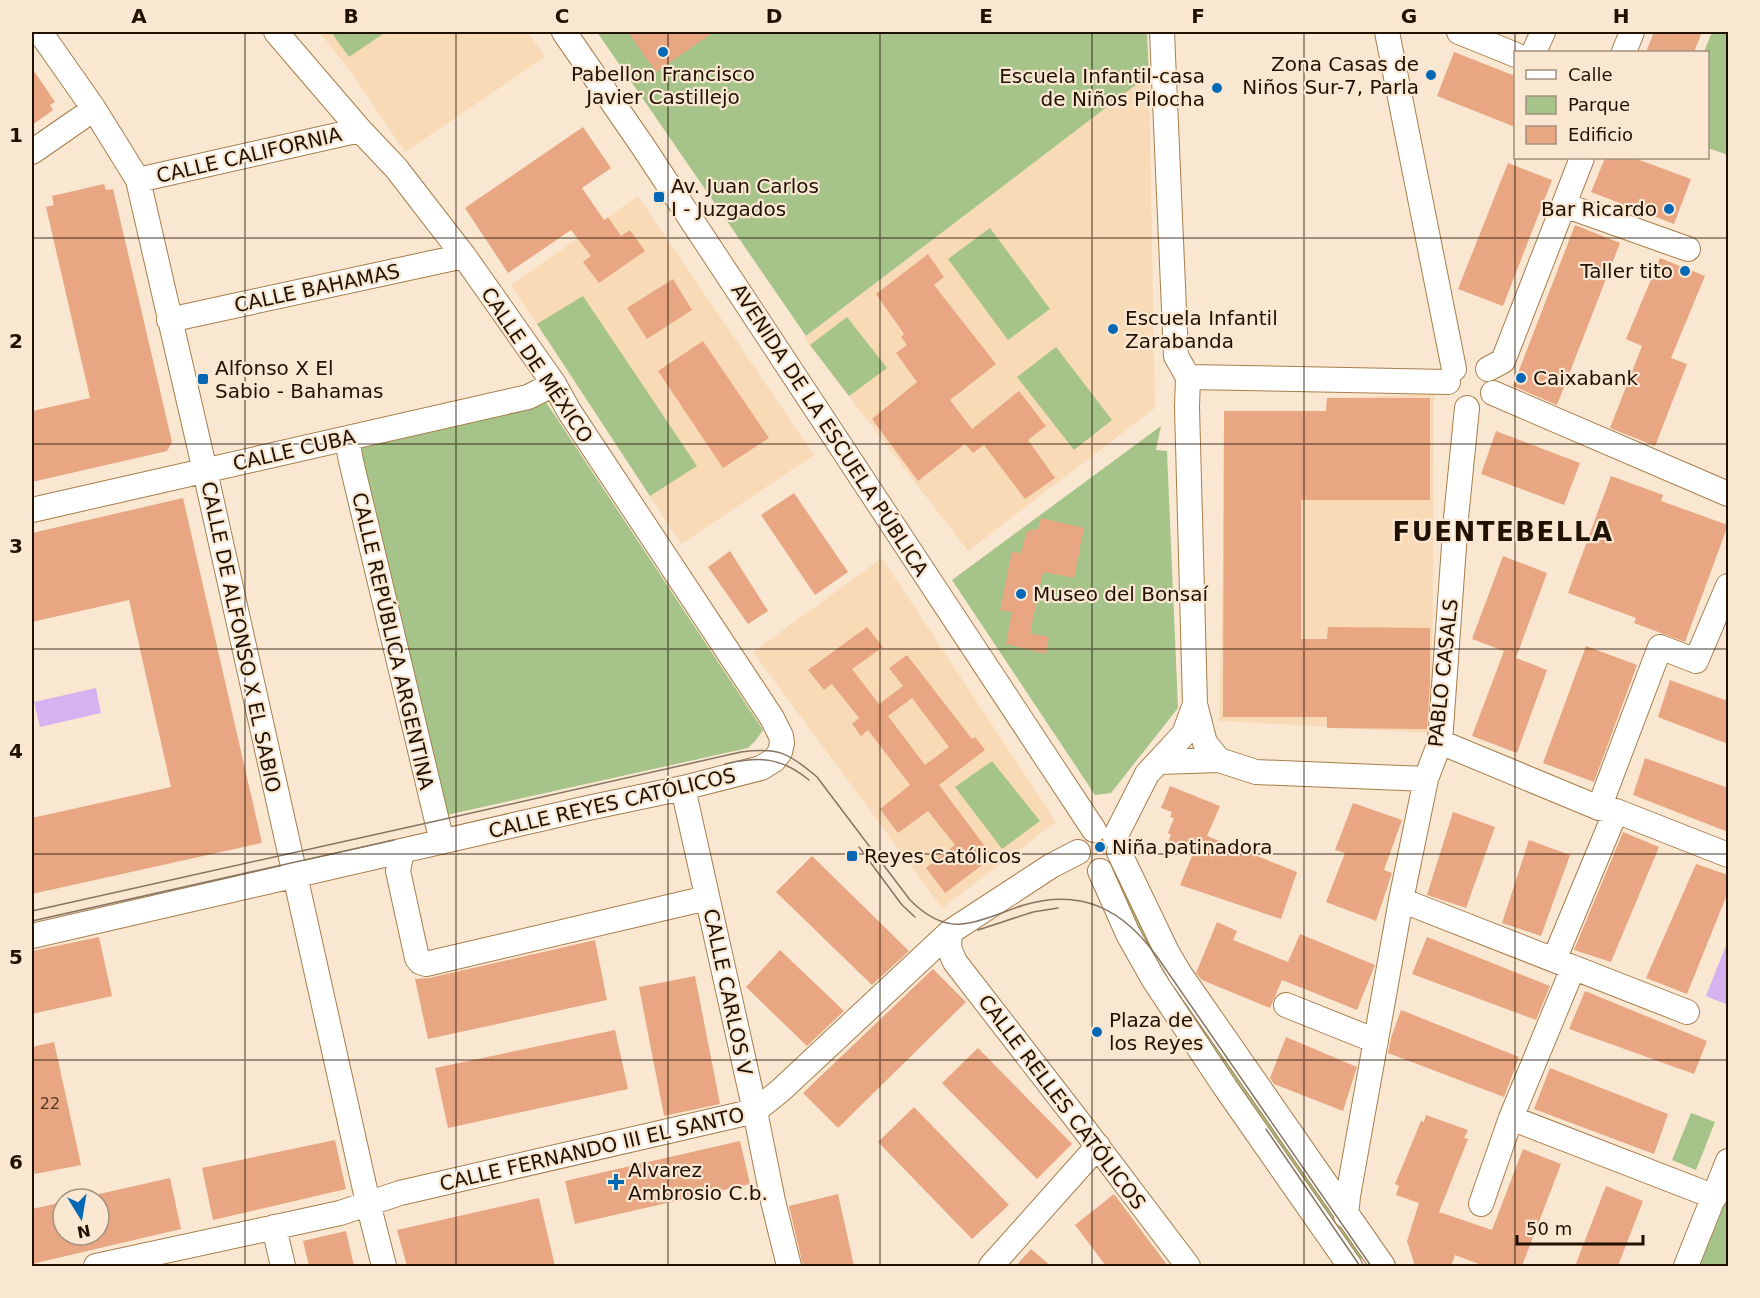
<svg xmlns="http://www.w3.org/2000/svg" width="1760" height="1298" viewBox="0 0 1760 1298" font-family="'DejaVu Sans',sans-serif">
	<rect width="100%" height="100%" fill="#f9e7d2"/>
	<path fill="#f8dab7" d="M319,32H528L545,57L405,152L348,68Z
		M1149,75L1155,408L968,551L804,338Z
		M638,196L814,455L681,544L511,285Z
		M1434,394L1432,733L1219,721L1223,562L1224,411H1326L1327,398Z
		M882,558L1056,822L942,908L753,652Z"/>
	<path fill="#a6c48a" d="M331,32H386L349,57Z
		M597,32H1147L1149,75L806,336Z
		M1712,32H1728V155L1708,148V52H1704Z
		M990,228L1050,309L1008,340L948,259Z
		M583,296L697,466L650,496L537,324Z
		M847,317L887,368L849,396L810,345Z
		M1056,347L1112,420L1074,450L1017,377Z
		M546,402L763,730L756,740L748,748L442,816L349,449Z
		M1161,426L1156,450L1167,451L1178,708L1111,793L1095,795L952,580Z
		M992,761L1040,821L1002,849L955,787Z
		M1120,880L1367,1255L1354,1264L1153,970L1115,882Z
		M1691,1113L1715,1122L1696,1170L1672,1160Z
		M1728,1195V1266H1699Z"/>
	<path fill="#d6b3f0" d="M96,688L101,713L40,727L34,702Z
		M1728,940V1005L1706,996Z"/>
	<path fill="#e8a782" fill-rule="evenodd" d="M628,32H714L656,72Z
		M1654,32H1702L1694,52H1646Z
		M1454,52L1515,76V127L1437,96Z
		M32,68L55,102L50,105L53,110L32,125Z
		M583,127L611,168L582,188L604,220L608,217L621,236L630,230L645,251L599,283L583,262L591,256L571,230L508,273L465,208Z
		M1605,158H1634L1691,179L1674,224L1591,192Z
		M1508,163L1552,180L1503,306L1458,289Z
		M104,184L106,190L113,189L172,442L167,451L32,482V411L90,398L46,207L54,205L52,196Z
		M1575,225L1620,243L1557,405L1513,386Z
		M928,254L944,277L934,285L996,364L950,400L972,429L1019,391L1046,426L1028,440L1055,478L1025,499L984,445L973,453L965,444L918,481L872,419L917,382L896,353L907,345L901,337L904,334L876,294Z
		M1660,258L1705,276L1671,358L1687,364L1655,446L1610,428L1642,346L1626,339Z
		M673,279L692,310L647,339L627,308Z
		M703,341L769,438L723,468L658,371Z
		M1327,398H1430V500H1301V639H1327L1328,627L1430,628V684L1427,729L1327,728V717H1223L1224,411H1326Z
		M1496,431L1580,463L1564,505L1481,474Z
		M1611,476L1663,495L1661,501L1728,525L1685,642L1634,623L1636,618L1568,593Z
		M794,493L848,572L815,595L761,515Z
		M183,498L262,843L32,894V818L171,787L129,600L32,622V533Z
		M1041,518L1084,528L1074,578L1043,572L1030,633L1049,637L1046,654L1006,644L1012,612L1000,610L1012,552L1021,553L1027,531L1038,529Z
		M730,551L768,611L748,624L708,567Z
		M1503,556L1547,573L1516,658L1547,670L1517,753L1472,736L1504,651L1472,639Z
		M867,627L883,647L852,669L879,704L903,686L889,668L907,655L972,739L975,737L985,750L939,785L993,857L945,893L926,868L955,845L928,811L898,833L880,809L910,785L868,730L861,736L852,724L859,718L832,684L824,690L808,670ZM912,698L949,747L925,765L888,716Z
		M1586,646L1637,665L1594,782L1543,763Z
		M1670,680L1728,701V744L1658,717Z
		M1645,758L1728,788V832L1633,795Z
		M1170,786L1220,806L1207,836L1297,872L1281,919L1180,885L1194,851L1168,842L1171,835L1168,833L1174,818L1170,817L1172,812L1161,808Z
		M1353,803L1402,820L1384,870L1392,873L1376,921L1326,902L1345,853L1335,850Z
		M1453,812L1495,827L1466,908L1427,895Z
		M1623,832L1659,847L1611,962L1574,950Z
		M1529,840L1570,855L1541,936L1502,923Z
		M812,856L909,951L872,985L776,892Z
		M1696,864L1728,875V892L1687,994L1646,978Z
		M1217,922L1237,931L1233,940L1288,962L1300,934L1375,965L1357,1010L1282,980L1270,1008L1202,980L1196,973Z
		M99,937L112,996L32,1014V951Z
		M1427,937L1550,986L1536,1020L1412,974Z
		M595,940L607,1000L428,1039L415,979L429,978Z
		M780,950L844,1011L807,1046L746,987Z
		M933,969L966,1002L838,1128L803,1093Z
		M695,976L720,1104L664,1116L639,987Z
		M1585,991L1707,1041L1694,1074L1569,1029Z
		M1401,1010L1519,1057L1504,1097L1388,1053L1391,1038Z
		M615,1030L628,1089L448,1128L435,1068Z
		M1286,1037L1357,1067L1343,1111L1274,1084L1270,1078Z
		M54,1042L81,1165L35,1174L32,1160V1047Z
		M978,1048L1072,1144L1037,1179L942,1083Z
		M1550,1068L1668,1114L1654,1154L1534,1109Z
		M914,1107L1009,1205L972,1239L878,1142Z
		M1426,1115L1468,1130L1464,1138L1468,1139L1439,1212L1492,1230L1523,1149L1561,1164L1522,1266H1478L1479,1264L1455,1255L1451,1266H1415L1407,1241L1419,1203L1396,1195L1399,1186L1395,1184L1421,1121L1424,1122Z
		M335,1140L346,1189L213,1220L202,1168Z
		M740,1141L750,1184L575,1224L565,1181Z
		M170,1178L181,1229L32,1264V1209L63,1202V1235H99V1194Z
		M1606,1186L1643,1201L1618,1266H1575Z
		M838,1194L854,1266H803L789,1206Z
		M1114,1194L1168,1266H1106L1075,1225Z
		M539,1198L555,1266H407L397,1230Z
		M346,1231L354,1266H309L303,1241Z
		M1031,1249L1051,1266H1016Z"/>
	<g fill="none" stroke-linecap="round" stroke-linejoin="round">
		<g stroke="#a87e4b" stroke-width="26">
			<path id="minor" d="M40,32L94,109L138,180L205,471L368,1203L384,1266
				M564,32L642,145L1094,830
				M1387,32L1454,369
				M1459,32L1516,55
				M1534,52L1543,32
				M1624,52L1632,32
				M32,152L94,109
				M138,180L360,130
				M1564,205L1688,249
				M169,320L464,256
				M1488,369L1503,361L1582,158
				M1188,377L1448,382
				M1493,393L1728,494
				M347,439L351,461L442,842
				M32,510L528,397L554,384
				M1195,704L1205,743L1219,760
				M1440,742L1599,808L1616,811L1728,855
				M1159,762L1219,760L1256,772L1426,779
				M683,788L755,1111L773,1201L789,1266
				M1599,808L1660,647L1696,661L1728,586
				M1115,837L1147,774L1184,734L1195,704L1187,407L1188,377L1176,356L1162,32
				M402,851L398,871L417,958L420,962L426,964L707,898
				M1119,852L1167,952L1180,974L1383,1266
				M1100,871L1128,934L1154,980L1225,1087L1350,1266
				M1401,900L1687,1012
				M950,932L949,948L955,962L1085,1130L1188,1266
				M32,936L588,808L683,788L761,768L774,760L780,752L782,743L781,736L772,718L569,411L554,384L464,256L396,168L360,130L276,32
				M1554,960L1616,811
				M1286,1005L1376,1041
				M1511,1118L1715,1197
				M1481,1204L1511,1118L1573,968
				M1346,1216L1348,1196L1401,900L1426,779L1440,742L1456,518L1467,408
				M274,1227L283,1266
				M96,1266L340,1213L400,1193L755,1111L781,1090L950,932L1051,866L1078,852
				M991,1266L1098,1146
				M1686,1266L1728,1161"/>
		</g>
		<use href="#minor" stroke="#fff" stroke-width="24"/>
		<path stroke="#867562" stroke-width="1.5" d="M725,764C759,756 781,757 809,780
			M859,847L902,905L915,917
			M32,911L436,821L741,752C778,747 789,753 817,777L910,900C924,914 942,926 962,924C984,922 1004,911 1024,905C1083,888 1124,910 1158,958L1371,1266
			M32,921L394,840
			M978,930L1033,912L1058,908
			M1266,1129L1360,1266"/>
	</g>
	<path fill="none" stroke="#211100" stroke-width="1.5" stroke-opacity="0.55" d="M245,32V1266M456,32V1266M668,32V1266M880,32V1266M1092,32V1266M1304,32V1266M1515,32V1266M32,238H1728M32,444H1728M32,649H1728M32,854H1728M32,1060H1728"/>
	<g fill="#0468b4" stroke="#f9e7d2" stroke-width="2">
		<circle cx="663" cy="52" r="6"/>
		<circle cx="1431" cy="75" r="6"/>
		<circle cx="1217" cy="88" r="6"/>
		<rect x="653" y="191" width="12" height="12" rx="3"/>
		<circle cx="1669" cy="209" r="6"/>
		<circle cx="1685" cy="271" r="6"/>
		<circle cx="1113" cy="329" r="6"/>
		<circle cx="1521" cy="378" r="6"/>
		<rect x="197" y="373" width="12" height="12" rx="3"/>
		<circle cx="1021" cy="594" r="6"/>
		<circle cx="1100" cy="847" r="6"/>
		<rect x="846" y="850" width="12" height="12" rx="3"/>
		<circle cx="1097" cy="1032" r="6"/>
		<path d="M613 1173h6v6h6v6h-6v6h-6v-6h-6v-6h6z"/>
	</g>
	<g text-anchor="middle" stroke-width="4.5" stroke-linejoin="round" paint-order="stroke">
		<g font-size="16" fill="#533620">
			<text x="50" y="1109">22</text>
		</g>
		<g font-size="20" fill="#211100" stroke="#f9e7d2" text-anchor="start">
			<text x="1419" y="71" text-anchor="end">Zona Casas de<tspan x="1419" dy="23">Niños Sur-7, Parla</tspan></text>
			<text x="663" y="81" text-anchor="middle">Pabellon Francisco<tspan x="663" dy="23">Javier Castillejo</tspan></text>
			<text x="1205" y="83" text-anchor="end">Escuela Infantil-casa<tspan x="1205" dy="23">de Niños Pilocha</tspan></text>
			<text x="671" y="193">Av. Juan Carlos<tspan x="671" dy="23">I - Juzgados</tspan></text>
			<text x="1657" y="216" text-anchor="end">Bar Ricardo</text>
			<text x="1673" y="278" text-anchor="end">Taller tito</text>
			<text x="1125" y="325">Escuela Infantil<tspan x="1125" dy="23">Zarabanda</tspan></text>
			<text x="215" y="375">Alfonso X El<tspan x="215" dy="23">Sabio - Bahamas</tspan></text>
			<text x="1533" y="385">Caixabank</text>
			<text x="1033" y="601">Museo del Bonsaí</text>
			<text x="1112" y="854">Niña patinadora</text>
			<text x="864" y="863">Reyes Católicos</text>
			<text x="1109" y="1027">Plaza de<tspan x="1109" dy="23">los Reyes</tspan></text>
			<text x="628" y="1177">Alvarez<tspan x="628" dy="23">Ambrosio C.b.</tspan></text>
		</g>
		<g font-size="20" fill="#211100" stroke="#f9e7d2">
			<text transform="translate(249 155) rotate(-13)" y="7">CALLE CALIFORNIA</text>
			<text transform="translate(317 288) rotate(-12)" y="7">CALLE BAHAMAS</text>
			<text transform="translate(537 365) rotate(56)" y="7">CALLE DE MÉXICO</text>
			<text transform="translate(830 430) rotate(57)" y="7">AVENIDA DE LA ESCUELA PÚBLICA</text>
			<text transform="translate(294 450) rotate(-13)" y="7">CALLE CUBA</text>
			<text transform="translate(241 637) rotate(78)" y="7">CALLE DE ALFONSO X EL SABIO</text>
			<text transform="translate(393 641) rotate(77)" y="7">CALLE REPÚBLICA ARGENTINA</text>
			<text transform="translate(1443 673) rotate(-84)" y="7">PABLO CASALS</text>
			<text transform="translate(612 803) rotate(-13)" y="7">CALLE REYES CATÓLICOS</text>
			<text transform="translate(728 992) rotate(78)" y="7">CALLE CARLOS V</text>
			<text transform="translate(1062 1102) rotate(53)" y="7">CALLE RELLES CATÓLICOS</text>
			<text transform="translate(592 1149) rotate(-13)" y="7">CALLE FERNANDO III EL SANTO</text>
		</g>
		<g font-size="26" font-weight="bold" letter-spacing="1.5" fill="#211100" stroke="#f9e7d2">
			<text x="1503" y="541">FUENTEBELLA</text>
		</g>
	</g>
	<rect width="1760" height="1298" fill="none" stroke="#f9e7d2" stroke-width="66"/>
	<rect x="1514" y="51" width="195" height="108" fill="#f9e7d2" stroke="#a3917e" stroke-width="1.5"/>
	<rect x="1526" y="70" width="30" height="9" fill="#ffffff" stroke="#a3917e" stroke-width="1.5"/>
	<text x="1568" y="81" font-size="18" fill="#211100">Calle</text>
	<rect x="1526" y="96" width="30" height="18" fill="#a6c48a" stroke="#a3917e" stroke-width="1.5"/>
	<text x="1568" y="111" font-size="18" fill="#211100">Parque</text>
	<rect x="1526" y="126" width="30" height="18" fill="#e8a782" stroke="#a3917e" stroke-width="1.5"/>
	<text x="1568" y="141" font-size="18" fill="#211100">Edificio</text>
	<g transform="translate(81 1217) rotate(169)"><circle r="28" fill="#f9e7d2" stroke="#a3917e" stroke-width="1.5"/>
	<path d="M0-4.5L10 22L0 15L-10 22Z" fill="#0468b4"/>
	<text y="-9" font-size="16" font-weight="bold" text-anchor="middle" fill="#211100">N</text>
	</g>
	<path d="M1517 1235v9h126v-9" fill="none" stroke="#211100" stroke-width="3"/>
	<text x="1526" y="1235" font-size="18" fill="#211100" stroke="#f9e7d2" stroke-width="4.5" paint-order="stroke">50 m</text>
	<rect x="33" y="33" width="1694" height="1232" fill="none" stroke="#211100" stroke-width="2"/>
	<g font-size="20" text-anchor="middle" font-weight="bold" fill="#211100">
		<text x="139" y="23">A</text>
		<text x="351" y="23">B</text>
		<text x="562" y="23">C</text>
		<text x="774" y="23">D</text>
		<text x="986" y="23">E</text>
		<text x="1198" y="23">F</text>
		<text x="1409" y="23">G</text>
		<text x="1621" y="23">H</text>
		<text x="16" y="142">1</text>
		<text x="16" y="348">2</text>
		<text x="16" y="553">3</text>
		<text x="16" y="758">4</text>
		<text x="16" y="964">5</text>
		<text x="16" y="1169">6</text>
	</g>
</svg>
